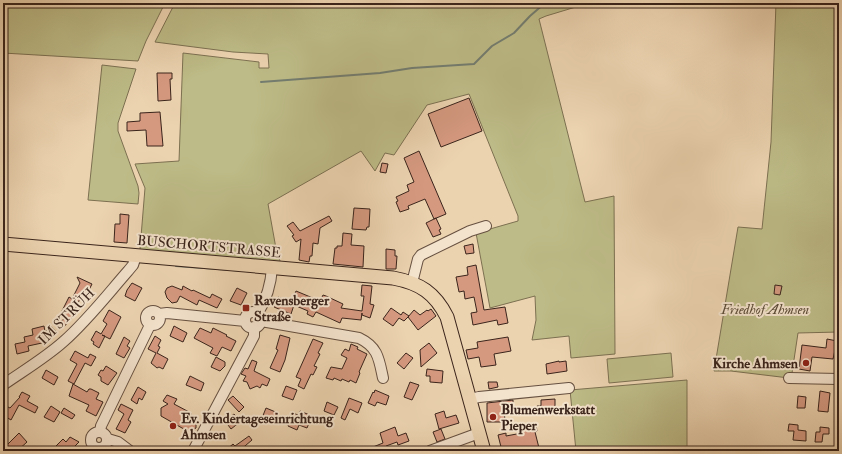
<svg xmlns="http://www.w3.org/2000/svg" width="842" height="454" viewBox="0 0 842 454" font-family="'IM FELL Double Pica',serif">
	<rect width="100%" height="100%" fill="#ecd3b0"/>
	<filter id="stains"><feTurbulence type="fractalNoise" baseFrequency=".005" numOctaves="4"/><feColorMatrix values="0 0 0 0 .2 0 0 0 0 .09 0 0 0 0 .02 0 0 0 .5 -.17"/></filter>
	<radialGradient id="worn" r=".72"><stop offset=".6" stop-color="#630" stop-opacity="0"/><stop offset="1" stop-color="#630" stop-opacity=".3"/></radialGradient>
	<path fill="#bdbb87" stroke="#7c7051" d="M3,3H165L146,41L138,61L3,53Z
		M175,3H589L546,16L539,19L585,202L614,196L615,354L571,358L569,336L532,340L536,320L535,296L490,308L476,233L518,221V216L469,94L427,105L394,155L385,153L375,171L361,151L268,204L277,254L281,263L145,253L140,249L145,188L135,164L179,161L183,53L259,62V68H269L268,54L233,52L155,42Z
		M776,3H839V332L798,333L792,373L789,378L731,371H714L738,227L762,229L771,142Z
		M102,65L136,69L118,123V131L138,186L139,193L138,204L88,200Z
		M671,353L673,377L609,383L607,359Z
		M687,380V451H576L570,390Z"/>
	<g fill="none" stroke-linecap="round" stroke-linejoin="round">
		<path stroke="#737d70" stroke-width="2" d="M261,82L380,73L412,68L474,64L492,46L514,33L530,16L545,3
			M176,266L258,272"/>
	</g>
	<path fill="#d59980" stroke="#3a241b" d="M157,73H172V79H170L171,100L158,101Z
		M469,98L482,131L441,147L428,114Z
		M160,112L163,146H147L146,130L127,131V122L140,121V113Z
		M419,151L446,214L434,219L425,199L408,206L409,209L400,212L396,202L398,201L396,197L409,191L407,185L414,182L404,158Z
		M382,163L388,164L386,173L380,172Z
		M354,208L370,209L369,227H367L366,230L352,229Z
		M120,214L129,215L127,243L114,242L115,224H120Z
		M329,216L332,221L320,228L318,244L313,243L312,256H310L309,262L299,260L301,239L296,242L292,236L294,235L287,226L293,222L300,231Z
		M436,218L441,229L439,230L441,234L433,237L426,223Z
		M343,233L352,234L351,245L364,246L363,267L333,264L335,248H337V246H342Z
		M473,244L474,253L466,254L464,246Z
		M386,249L395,250V256H397L396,269H386Z
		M476,265L484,310L505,307L508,323L498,325L497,320L473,325L471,313L477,312L474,297L465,299L464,291L459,292L456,277L468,275L467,267Z
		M77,277L92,284L87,294L83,292L70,321L61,329L57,325L65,318L60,315L69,297L72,299L80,283Z
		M132,283L142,288L135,301L125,296L127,290Z
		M362,285L372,286L370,304L374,305L370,318L362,315V313L361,320L342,318L340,323L316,312L313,317L307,314L308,311L294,305L291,314L274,307L278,297L291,303L296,291L320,301L323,295L326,296L343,304L341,308L362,311L364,296H361Z
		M775,285L782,286L780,295L774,294Z
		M172,286L182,290L183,286L192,291L193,290L210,298L212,294L222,299L217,308L199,300L197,305L180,296L177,302L172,303L167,298L165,292L167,288Z
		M237,288L247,293L241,305L230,301Z
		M391,308L401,315L403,312L409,316L404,321L399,318L393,326L383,319Z
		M431,309L436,316L418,330L408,317L414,310L420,315L427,310L428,311Z
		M109,310L121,317L110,339L102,335L105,336L99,348L93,344L94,342L91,340L96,331L101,334L107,324L103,321Z
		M44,326L45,332L51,326L56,331L51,337L41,339L42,343L28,346L29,351L17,354L15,344L25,342L24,337L33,335L32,329Z
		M174,326L187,333L183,342L170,336Z
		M200,328L211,333L213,328L227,335L226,336L236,341L231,351L222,347L217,356L210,353L213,348L194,338Z
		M280,335L290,338L285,360L280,372L270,368L278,350L276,349Z
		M155,336L161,340L158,346L160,347L157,353L168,359L163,369L159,367L157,368L151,363L156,353L148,349Z
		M124,337L130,341L127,346L130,348L124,358L116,354Z
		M508,337L511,351L494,354L496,365L481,367L479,357L468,359L466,350L478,348L477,342Z
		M313,339L323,343L318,353L320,354L314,366L317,367L313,375L311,374L304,389L298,386L301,379L296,377Z
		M827,339L837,341L833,359L812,357L810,371L799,369L802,345L826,348Z
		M429,343L437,353L421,367L420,350Z
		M351,344L358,347L357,349L367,354L359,372L360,373L356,383L350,380L349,382L342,379L341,381L334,378L333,380L326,378L331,367L342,369L347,358L341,355L345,349L349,351Z
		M75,351L88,358L90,354L96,357L91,366L85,363L74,384L68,381L77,364L70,360Z
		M406,353L413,358L404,369L397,363Z
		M216,357L225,362V366L220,371L211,367Z
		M252,360L257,362L254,371L270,379L267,386L262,384L260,388L257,386L250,389L247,382L243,381L246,376L241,374L245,368L248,369Z
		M559,361V362L566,361L567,371L547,374L546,364Z
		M106,366L117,373L108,385L101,381V377L98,375L101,370L103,371Z
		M427,369L443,371L442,383L430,382V376H426Z
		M46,370L58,377L54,385L42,378Z
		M190,376L204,383L201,391L186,385Z
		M410,382L419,385L412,400L404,397Z
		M488,382H497L498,387L489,389Z
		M73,384L87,392L89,389H91L99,393L96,399L103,402L96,416L86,411L89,405L69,396Z
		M286,386L297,390L293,400L282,396Z
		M138,387L146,392L142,400L139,398L137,404L131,400Z
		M375,390L389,396L386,405L377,402L375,406L368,403L373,392L374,393Z
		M820,391L830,393L828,412L818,411Z
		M22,392L30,396L27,401L38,407L35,413L19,405L11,420L3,415V412L6,406L10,408L20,397H19Z
		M167,395L177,399L174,404L191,413V416L196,419V428L189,432L161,416V408L168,404L163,401Z
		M233,396L244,407L239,412L228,400Z
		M798,396L806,397L805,408H797Z
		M349,398L362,403L358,413L350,409L345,420L341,418Z
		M555,399V413H537V406H541V400Z
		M513,400V406L504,407L505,422H487V403Z
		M327,402L338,407L334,415L324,411Z
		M121,404L133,410L128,420L131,422L125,433L116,429L124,414L118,410Z
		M51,406L60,412L54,422L44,417Z
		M64,408L75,415L72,419L61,413Z
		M266,408L278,413L274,422L262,418Z
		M300,411L312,416L307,428L299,425L297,430L288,426L293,413L298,415Z
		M444,411L446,418L456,415L459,423L439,429L435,414Z
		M234,414L240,422L231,429L225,421Z
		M789,424L798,425V430L806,431V441L793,440L794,431H788Z
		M536,425L537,431L535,432L539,448L525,451H502L498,435L506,433V436L522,433L521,429Z
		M395,427L398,436L406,433L409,441L398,445L397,442L386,446L388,451H363L383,443L380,433Z
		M820,427L829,428V434H823L822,442H815L816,432H820Z
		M441,429L445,439L437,442L433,432Z
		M19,433L27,442L17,451H6L4,448Z
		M249,436L252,440L239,451H225L233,444L235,446Z
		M70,437L79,442L70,451H59L55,447L63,439L66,442Z"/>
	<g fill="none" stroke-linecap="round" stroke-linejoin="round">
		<g stroke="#665040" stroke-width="12">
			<path id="minor" d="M412,283L418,259L421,255L470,231L486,226
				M146 318a7 7 0 1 1 14 0a7 7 0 1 1-14 0Z
				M245 320a8 8 0 1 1 16 0a8 8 0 1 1-16 0Z
				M258,313C266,300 271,283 272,268
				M159,314L167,313L245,321
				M261,321L359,338C378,347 379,359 383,378
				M789,378L839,379
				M3,385C23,371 45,358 63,342C87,321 107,295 128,271L133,265L136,256
				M470,399L479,397L569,388
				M100,432L101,426L150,325
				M91 440a8 8 0 1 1 16 0a8 8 0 1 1-16 0Z
				M108,439L118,442L130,451
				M193,451L254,336V327
				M430,451L479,433"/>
		</g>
		<g stroke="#3a241b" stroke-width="15">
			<path id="major" d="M3,244L393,278C420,283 435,293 447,317L484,451"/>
		</g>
		<use href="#minor" stroke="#f3e2cc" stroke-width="10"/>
		<use href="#major" stroke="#ecd3b0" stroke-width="13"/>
	</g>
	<g fill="#8f2418" stroke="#f3e2cc" stroke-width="1.5">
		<rect x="242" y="304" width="8" height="8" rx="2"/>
		<circle cx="806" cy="363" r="4"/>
		<circle cx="493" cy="417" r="4"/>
		<circle cx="173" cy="426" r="4"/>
	</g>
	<g text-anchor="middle" stroke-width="4" stroke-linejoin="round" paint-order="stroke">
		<g font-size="14" fill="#3a241b" stroke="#f3e2cc">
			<text transform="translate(209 246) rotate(5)" y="5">BUSCHORTSTRASSE</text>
			<text transform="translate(66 316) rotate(-45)" y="5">IM STRÜH</text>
		</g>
		<g font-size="14" font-weight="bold" fill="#3a241b" stroke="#f3e2cc" text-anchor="start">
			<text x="254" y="305">Ravensberger<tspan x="254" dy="16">Straße</tspan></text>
			<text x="798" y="368" text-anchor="end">Kirche Ahmsen</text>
			<text x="501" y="414">Blumenwerkstatt<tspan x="501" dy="16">Pieper</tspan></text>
			<text x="181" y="423">Ev. Kindertageseinrichtung<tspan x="181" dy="16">Ahmsen</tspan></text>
		</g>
		<g font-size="14" font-style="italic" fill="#5b4a36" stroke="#f3e2cc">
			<text x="765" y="314">Friedhof Ahmsen</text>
		</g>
	</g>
	<rect width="842" height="454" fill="none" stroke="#ecd3b0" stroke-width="16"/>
	<rect x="4" y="4" width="834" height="446" fill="none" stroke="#3a241b" stroke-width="2"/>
	<rect x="8" y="8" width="826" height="438" fill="none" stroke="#3a241b"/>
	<rect width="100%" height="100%" filter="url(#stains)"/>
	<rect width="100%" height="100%" fill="url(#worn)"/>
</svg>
